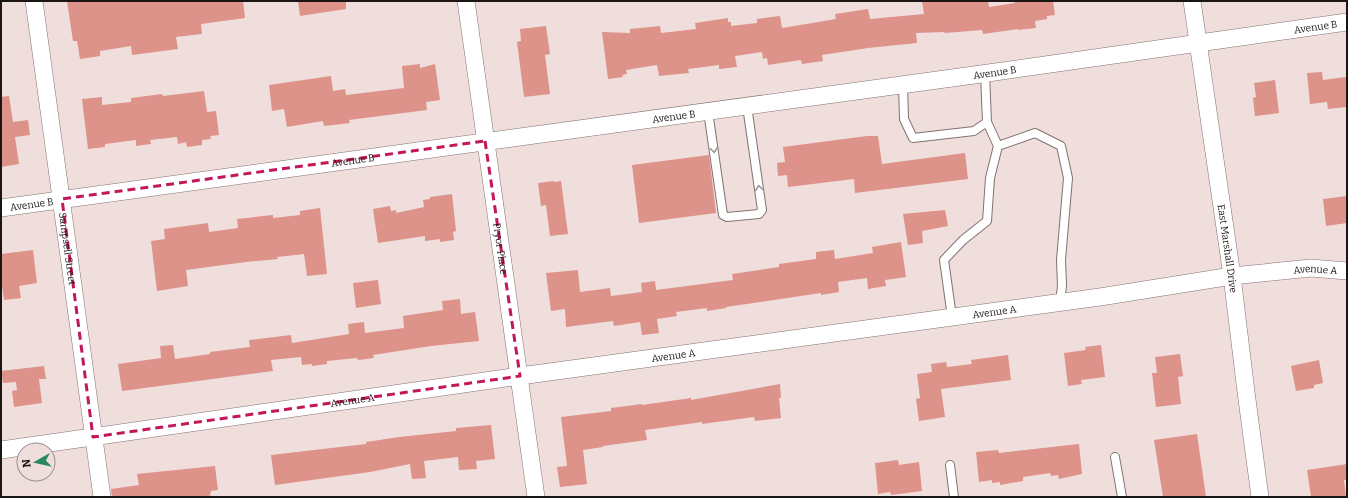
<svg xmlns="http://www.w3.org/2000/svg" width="1348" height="498" viewBox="0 0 1348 498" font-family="Bitter,serif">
	<rect width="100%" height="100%" fill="#f0dedc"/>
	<path fill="#dd928a" d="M67,1H243L245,18L201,24L202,34L176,37L178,49L132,55L131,46L100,51V56L80,59L77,41H73Z
		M298,1H346V9L300,16Z
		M922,1H988L989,7L1015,3L1014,1H1053L1055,15L1047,16V19L1035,21L1036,28L1018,30V29L983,34L982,30L945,33L944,32L916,33L917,43L868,48L822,55L823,61L802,64L801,60L768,65L767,58L763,59L762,52L735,56L737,67L719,69V65L688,69L689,73L659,76L657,65L626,70L627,74L622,75L623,77L608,79L602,32L630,33V29L660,26L661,33L696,29L695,23L728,18V22H731V26L757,23V19L780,16L782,28L836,19L835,14L868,9L870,19L924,14Z
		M546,26L550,54L545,55L550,94L524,97L517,42L521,41L520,29Z
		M420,64V68L435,64L440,100L426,102L427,110L349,120L350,123L324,126L323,121L287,127L284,109L272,111L269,85L331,76L333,91L345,89L346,95L404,88L402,66Z
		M1322,72L1323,80L1346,77L1347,107L1328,109L1327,102L1310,104L1307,73Z
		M1275,80L1279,113L1255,116L1253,98L1256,97L1254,83Z
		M204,91L207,112L216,111L219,135L210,136L211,139L202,140V145L187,147L186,142L178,144L177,137L150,140L151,144L136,146V140L105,144V147L88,149L82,99L102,97V105L131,102V98L162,94L163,96Z
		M9,96L13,122L28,120L30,135L15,137L19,164L1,167V97Z
		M867,136H878L882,164L965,153L968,179L855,193L854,179L788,187L787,175L778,176L777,163L785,162L783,147Z
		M709,155L716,213L639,223L632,165Z
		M554,181V182L561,181L568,234L550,236L546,205L541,206L538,183Z
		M452,194L456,231L453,232L454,240L440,242V239L425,241V236L378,243L373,209L390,206L391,211L396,210V213L424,207L423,200L430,199V197Z
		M1347,196V223L1326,226L1323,199Z
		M320,208L327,274L307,276L304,254L277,257L278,259L246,262L186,270L188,286L157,291L151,241L165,239L164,229L208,223L209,232L238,228L237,219L273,215V218L300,215V211Z
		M945,210L948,226L922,231L923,243L908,245L903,214Z
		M901,242L906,277L885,280L886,286L868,289L867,278L838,282L839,292L821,295V293L726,307V308L707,311V308L676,312L677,316L657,319L659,333L642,335L640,322L614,326L613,321L566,327L565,309L551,311L546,273L578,270L580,292L610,288L611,296L642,292L641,283L655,281L656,290L733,280L732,274L779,267V264L816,259V252L834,250L835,259L873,253L872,247Z
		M33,250L37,283L19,286L21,298L4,300L1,279V254Z
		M378,280L381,304L356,308L353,283Z
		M460,299L461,314L475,312L479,341L431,346L373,355L374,358L358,360L357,358L327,361V364L312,366V364L302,365L301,357L271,360L273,371L122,391L118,364L161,358L160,346L173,345L175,359L210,354V352L250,347L249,340L291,335L292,343L349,334L348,324L364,322L365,333L404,328L403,316L443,310L442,301Z
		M1101,345L1105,377L1081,380L1082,384L1068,386L1064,353L1086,350L1085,347Z
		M1180,354L1183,376L1178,377L1181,404L1156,407L1152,373H1157L1155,357Z
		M1008,355L1011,380L941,389L945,417L919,421L916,399L920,398L917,374L932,372L931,364L946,362L947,367L972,364L971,360Z
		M1319,360L1323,383L1314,385V388L1296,391L1291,366Z
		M44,366L46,379H39L42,403L14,407L12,391L17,390L16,382L3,383L1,371Z
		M780,384L781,398H779L781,418L755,421L754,417L702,424V422L645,430L647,440L603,446V447L583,450L587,484L560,487L557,467L567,466L561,417L611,411V408L642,404V405L691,398V400Z
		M491,425L495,459L476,461L477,469L459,470L458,457L424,461L426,478L412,479L410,464L370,472L275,485L271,455L366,444V442L399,437L456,431V428Z
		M1197,434L1206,497H1163L1154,440Z
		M1079,444L1082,474L1059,479L1058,475L1051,476L1050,473L1023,477V481L1000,485V482L992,483V480L979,482L976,452L998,450L999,453Z
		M898,460L899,465L919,462L922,491L891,495L890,492L878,494L875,463Z
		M1347,464V480H1344L1346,497H1311L1307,470Z
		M215,466L218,490L211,491L210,497H112L111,489L139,485L137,474Z"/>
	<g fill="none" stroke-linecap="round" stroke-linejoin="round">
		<g stroke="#827270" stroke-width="10">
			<path id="lane" d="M903,85L904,119L913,138L974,131L987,122L985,73
				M708,111L723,215L727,217L759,214L762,210L747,106
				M998,146L1035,133L1061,146L1068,178L1061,260L1062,286L1060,302
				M952,317L944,260L963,240L987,221L990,178L998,146L987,122
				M1115,457L1122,497
				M950,465L954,497"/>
		</g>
		<g stroke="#827270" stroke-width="18">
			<g id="street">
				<path id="s1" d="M34,1L102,497"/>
				<path id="s2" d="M466,1L536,497"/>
				<path id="s3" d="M1192,1L1232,276L1246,392L1260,497"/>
				<path id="s4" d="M1,208L974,75L1347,22"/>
				<path id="s5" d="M1,450L520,376L1100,297L1232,276L1311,268L1347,271"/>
			</g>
		</g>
		<use href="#lane" stroke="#fff" stroke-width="8"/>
		<use href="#street" stroke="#fff" stroke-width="17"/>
	</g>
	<defs><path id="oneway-chevron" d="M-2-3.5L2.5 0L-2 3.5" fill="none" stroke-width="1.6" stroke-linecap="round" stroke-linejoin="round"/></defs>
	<g stroke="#989695">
		<use href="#oneway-chevron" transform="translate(714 150) rotate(82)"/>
		<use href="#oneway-chevron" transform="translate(759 188) rotate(-98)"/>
	</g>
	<path fill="none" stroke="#c2185b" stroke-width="3" stroke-dasharray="8 5" stroke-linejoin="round" d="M485,141L520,376L93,437L62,199Z"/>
	<g text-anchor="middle" stroke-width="3" stroke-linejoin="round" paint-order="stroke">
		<g font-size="10" fill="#1b1514" stroke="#f0dedc">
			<text dy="4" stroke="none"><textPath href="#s4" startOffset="1327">Avenue B</textPath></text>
			<text dy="4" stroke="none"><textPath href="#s4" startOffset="1003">Avenue B</textPath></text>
			<text dy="4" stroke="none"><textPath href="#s4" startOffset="679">Avenue B</textPath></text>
			<text dy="4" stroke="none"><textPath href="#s4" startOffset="355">Avenue B</textPath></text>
			<text dy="4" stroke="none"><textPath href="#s4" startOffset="31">Avenue B</textPath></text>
			<text dy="4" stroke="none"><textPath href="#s1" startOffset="250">Sampsell Street</textPath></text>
			<text dy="4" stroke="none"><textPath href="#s2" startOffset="250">Pryor Place</textPath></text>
			<text dy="4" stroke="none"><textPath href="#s3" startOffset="250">East Marshall Drive</textPath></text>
			<text dy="4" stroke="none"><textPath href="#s5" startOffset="1327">Avenue A</textPath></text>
			<text dy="4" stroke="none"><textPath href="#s5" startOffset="1003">Avenue A</textPath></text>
			<text dy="4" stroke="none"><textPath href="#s5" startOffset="679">Avenue A</textPath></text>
			<text dy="4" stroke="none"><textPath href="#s5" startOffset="355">Avenue A</textPath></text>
		</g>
	</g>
	<rect width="1348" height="498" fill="none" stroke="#1b1514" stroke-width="4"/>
	<g transform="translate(36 462) rotate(262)"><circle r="19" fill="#f0dedc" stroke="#9b8e8c"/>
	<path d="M0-3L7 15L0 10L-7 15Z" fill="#2a8860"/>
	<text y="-6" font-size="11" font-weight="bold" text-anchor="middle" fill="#1b1514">N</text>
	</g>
</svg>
